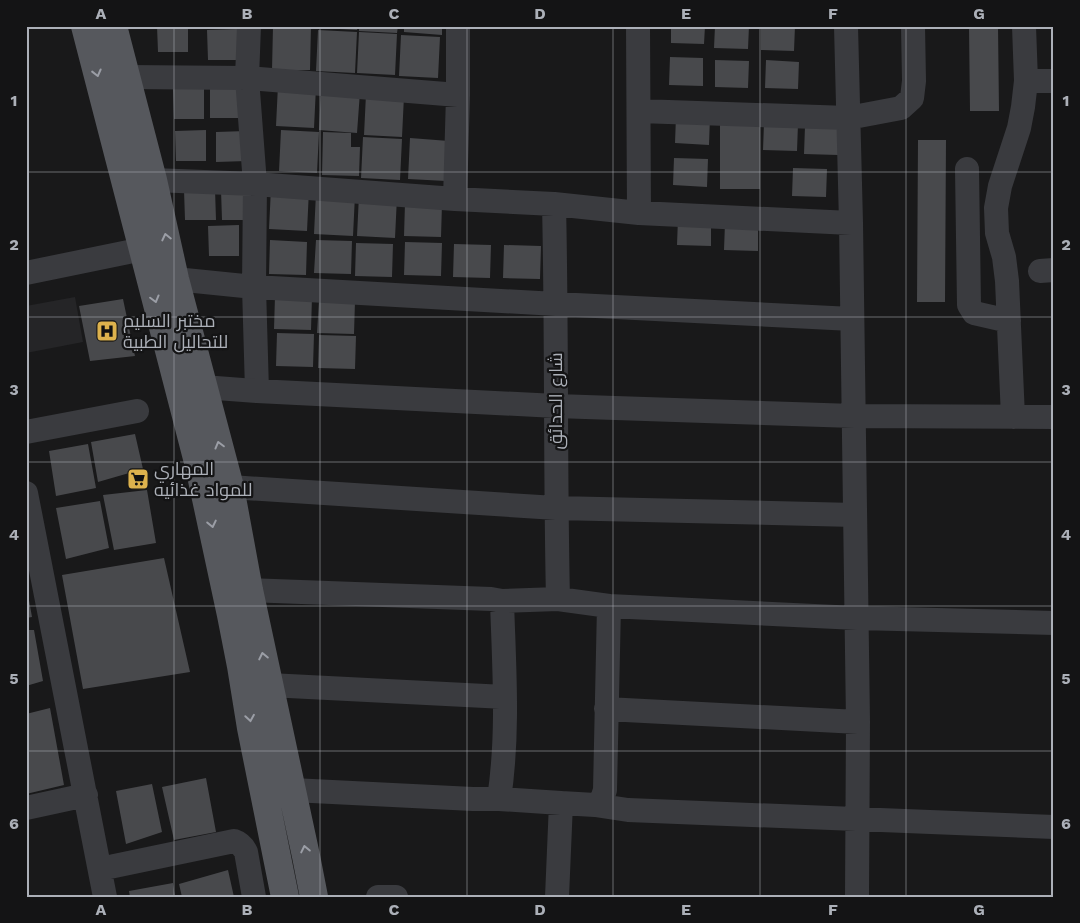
<svg xmlns="http://www.w3.org/2000/svg" width="1080" height="923" viewBox="0 0 1080 923" font-family="'Work Sans',Cairo,sans-serif">
	<rect width="100%" height="100%" fill="#19191a"/>
	<path fill="#252527" d="M75,297L83,342L26,353V306Z"/>
	<path fill="#48494c" d="M157,26H188V52H158Z
		M273,26H311L310,70H272Z
		M322,26H358L357,30L322,28Z
		M359,26H398L397,33L359,31Z
		M404,26H442V35L404,32Z
		M671,26H705L704,44L671,43Z
		M715,26H749L748,49L714,48Z
		M761,26H795L794,51L761,50Z
		M969,26H998L999,111H970Z
		M238,29V60H208L207,30Z
		M318,30L357,32L355,73L316,71Z
		M359,32L397,34L395,75L357,73Z
		M401,35L440,37L438,78L399,76Z
		M670,57L703,58V86L669,85Z
		M715,60L749,61L748,88L715,87Z
		M766,60L799,62L798,89L765,88Z
		M278,85L316,87L314,128L276,126Z
		M204,88V119H174L173,89Z
		M210,88H241V118H210Z
		M321,90L360,92L357,133L319,130Z
		M366,94L404,96L402,137L364,135Z
		M676,116L710,117L709,145L675,143Z
		M764,123L798,124L797,151L763,150Z
		M720,124H760V189H720Z
		M805,126L839,127L838,155L804,154Z
		M206,130V161H176L175,131Z
		M281,130L319,132L317,173L279,171Z
		M246,131L247,161L216,162V132Z
		M323,132L351,133V147H360L359,176L322,175Z
		M363,137L402,139L400,180L361,178Z
		M410,138L449,141L446,181L408,179Z
		M918,140H946L945,302H917Z
		M674,158L708,159L707,187L673,185Z
		M793,168L827,169L826,197L792,196Z
		M271,188L309,190L307,231L269,229Z
		M215,189L216,220H185L184,190Z
		M221,190H251L252,220H222Z
		M316,193L355,195L353,236L314,234Z
		M359,195L397,197L395,238L357,236Z
		M405,203L442,204L441,237L404,236Z
		M678,218L711,219V246L677,245Z
		M725,223L758,224V251L724,250Z
		M239,225V256H209L208,226Z
		M270,240L307,242L306,275L269,274Z
		M316,240L352,241L351,274L314,273Z
		M405,242L442,243L441,276L404,275Z
		M356,243L393,244L392,277L355,276Z
		M454,244L491,245L490,278L453,277Z
		M504,245L541,246L540,279L503,278Z
		M275,296L312,297L311,330L274,329Z
		M123,299L135,356L90,361L79,306Z
		M319,300L355,301L354,334L317,333Z
		M277,333L314,334L313,367L276,366Z
		M319,335L356,336L355,369L318,368Z
		M135,434L143,469L98,482L91,442Z
		M88,444L96,488L56,496L49,451Z
		M147,490L156,543L114,550L103,495Z
		M100,501L109,548L66,559L56,508Z
		M164,558L190,672L83,689L62,575Z
		M26,589H27L32,617L26,618Z
		M26,630H34L43,681L26,686Z
		M50,708L64,785L26,794V714Z
		M206,778L216,832L174,840L162,787Z
		M152,784L162,832L126,844L116,791Z
		M228,870L234,897H182L179,884Z
		M173,883L175,897H130L129,891Z"/>
	<g fill="none" stroke-linecap="round" stroke-linejoin="round">
		<path stroke="#3a3b3f" stroke-width="24" d="M249,26L247,78L255,184L254,287L257,391
			M638,26L639,213
			M846,26L851,223L858,722L857,897
			M127,77L247,78L458,95
			M1026,81H1054
			M639,111L848,118L901,108L912,98L914,81L913,26
			M967,169L969,305L974,313L1009,321
			M153,180L255,184L455,199L554,204L639,213L851,223
			M455,199L458,95V26
			M554,204C557,336 555,467 558,599
			M1040,271L1054,270
			M26,273L143,249
			M175,279L254,287L556,304L852,319
			M203,387L257,391L556,406L854,416L1054,417
			M1013,417L1007,281L1004,257L997,233L996,208L1000,186L1019,128L1023,107L1026,81L1024,26
			M26,432L137,411
			M230,487L556,508L855,515
			M26,493L105,897
			M249,590L491,599L502,601
			M609,606L857,618L1054,623
			M269,685L505,697
			M606,709L858,722
			M292,790L473,799H499
			M595,805L628,810L1054,827
			M26,808L86,795
			M100,869L234,841C240,843 243,846 246,852L254,897
			M378,897H396
			M557,897L561,803L595,805L602,799L605,790L609,606L558,599L502,601C504,666 509,733 499,799L561,803"/>
		<path stroke="#56585d" stroke-width="28" d="M85,26L199,466L231,615L241,666L251,728L285,897
			M113,26L153,180L175,279L230,487L249,590L306,856L314,897"/>
	</g>
	<defs><path id="oneway-chevron" d="M-2-3.5L2.5 0L-2 3.5" fill="none" stroke-width="1.6" stroke-linecap="round" stroke-linejoin="round" transform="scale(1.25)"/></defs>
	<g stroke="#9b9ea6">
		<use href="#oneway-chevron" transform="translate(97 73) rotate(76)"/>
		<use href="#oneway-chevron" transform="translate(166 237) rotate(-103)"/>
		<use href="#oneway-chevron" transform="translate(155 299) rotate(75)"/>
		<use href="#oneway-chevron" transform="translate(219 445) rotate(-105)"/>
		<use href="#oneway-chevron" transform="translate(212 524) rotate(78)"/>
		<use href="#oneway-chevron" transform="translate(263 656) rotate(-102)"/>
		<use href="#oneway-chevron" transform="translate(250 718) rotate(81)"/>
		<use href="#oneway-chevron" transform="translate(305 849) rotate(-102)"/>
	</g>
	<path fill="none" stroke="#acb0b8" stroke-width="1" stroke-opacity="0.55" d="M174,26V897M320,26V897M467,26V897M613,26V897M760,26V897M906,26V897M26,172H1054M26,317H1054M26,462H1054M26,606H1054M26,751H1054"/>
	<defs>
		<g id="hospital-square" transform="scale(1.125)"><rect x="-9" y="-9" width="18" height="18" rx="4" fill="#ddb24d" stroke="#141415"/><path d="M-5-5h3v3.5h4V-5h3V5h-3V1.5h-4V5h-3Z" fill="#111"/></g>
		<g id="supermarket-square" transform="scale(1.125)"><rect x="-9" y="-9" width="18" height="18" rx="4" fill="#ddb24d" stroke="#141415"/><path d="M-6-5.5h2.5l.6 2H6L4.5 2H-2.5L-4.4-4H-6ZM-1.5 3.2a1.3 1.3 0 1 0 .1 0ZM3 3.2a1.3 1.3 0 1 0 .1 0Z" fill="#111"/></g>
	</defs>
	<g fill-rule="evenodd">
		<use href="#hospital-square" x="107" y="331"/>
		<use href="#supermarket-square" x="138" y="479"/>
	</g>
	<g text-anchor="middle" stroke-width="4.5" stroke-linejoin="round" paint-order="stroke">
		<g font-size="18" fill="#acb0b8" stroke="#141415" text-anchor="start">
			<text x="123" y="327">مختبر السليم<tspan x="123" dy="21">للتحاليل الطبية</tspan></text>
			<text x="154" y="475">المهاري<tspan x="154" dy="21">للمواد غذائيه</tspan></text>
		</g>
		<g font-size="18" fill="#acb0b8" stroke="#141415">
			<text transform="translate(556 401) rotate(-90)" y="6">شارع الحدائق</text>
		</g>
	</g>
	<rect width="1080" height="923" fill="none" stroke="#141415" stroke-width="55"/>
	<rect x="28" y="28" width="1024" height="868" fill="none" stroke="#acb0b8" stroke-width="2"/>
	<g font-size="16" text-anchor="middle" font-weight="bold" fill="#acb0b8">
		<text x="101" y="19">A</text>
		<text x="247" y="19">B</text>
		<text x="394" y="19">C</text>
		<text x="540" y="19">D</text>
		<text x="686" y="19">E</text>
		<text x="833" y="19">F</text>
		<text x="979" y="19">G</text>
		<text x="14" y="106">1</text>
		<text x="1066" y="106">1</text>
		<text x="14" y="250">2</text>
		<text x="1066" y="250">2</text>
		<text x="14" y="395">3</text>
		<text x="1066" y="395">3</text>
		<text x="14" y="540">4</text>
		<text x="1066" y="540">4</text>
		<text x="14" y="684">5</text>
		<text x="1066" y="684">5</text>
		<text x="14" y="829">6</text>
		<text x="1066" y="829">6</text>
		<text x="101" y="915">A</text>
		<text x="247" y="915">B</text>
		<text x="394" y="915">C</text>
		<text x="540" y="915">D</text>
		<text x="686" y="915">E</text>
		<text x="833" y="915">F</text>
		<text x="979" y="915">G</text>
	</g>
</svg>
